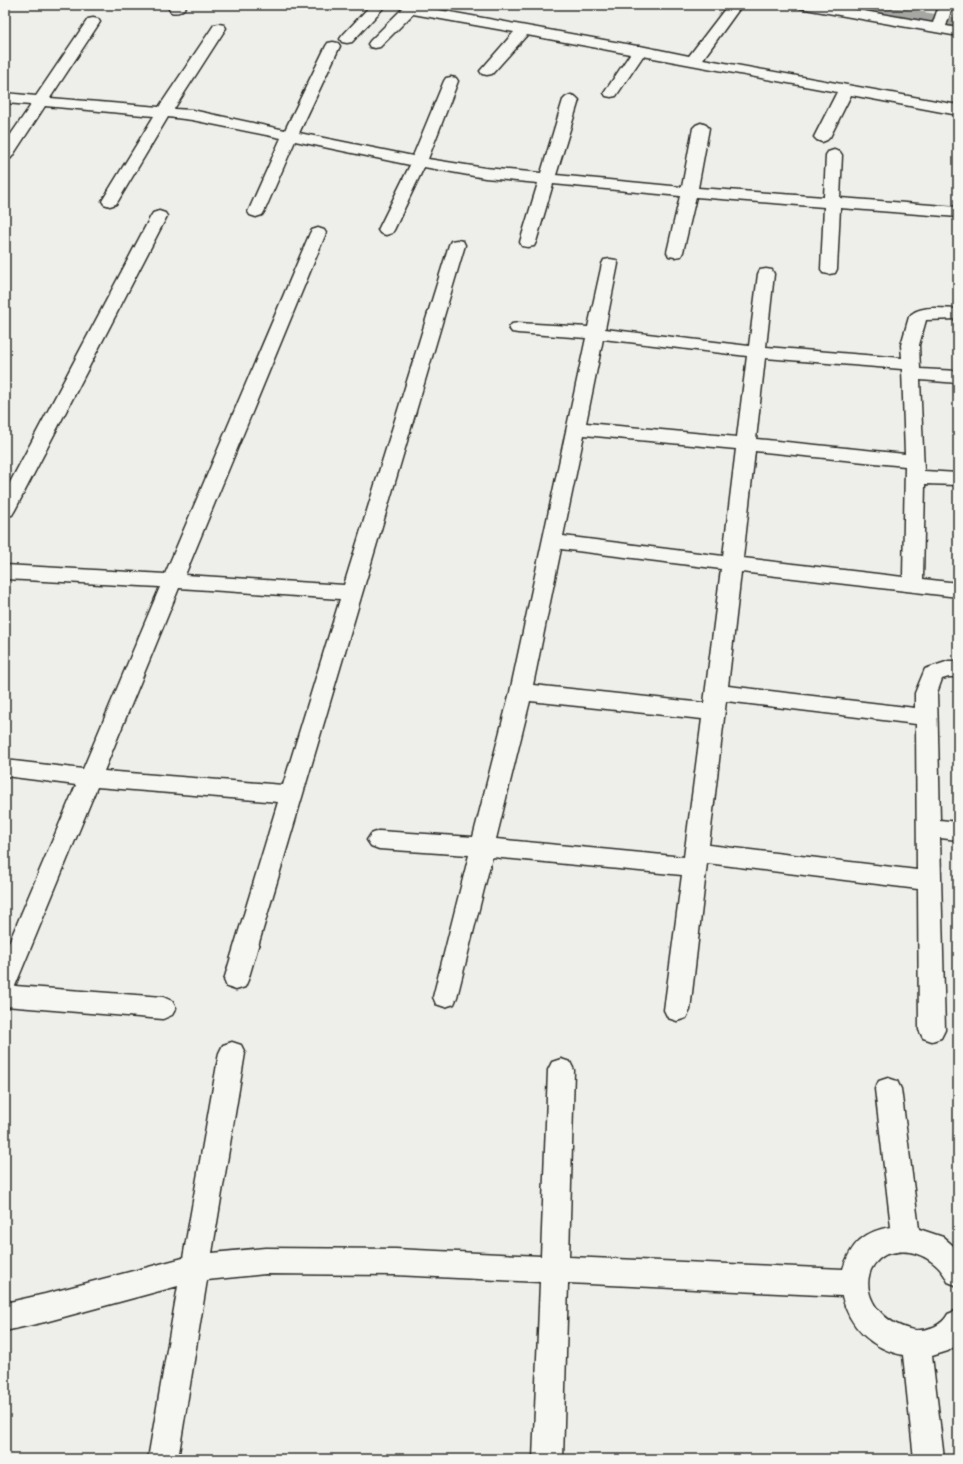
<svg xmlns="http://www.w3.org/2000/svg" width="963" height="1464" viewBox="0 0 963 1464" font-family="Delius,sans-serif">
	<rect width="100%" height="100%" fill="#eeeeea"/>
	<filter id="ink" filterUnits="userSpaceOnUse"><feTurbulence type="fractalNoise" baseFrequency=".025" numOctaves="2"/><feDisplacementMap in="SourceGraphic" scale="8" xChannelSelector="R" yChannelSelector="G"/><feConvolveMatrix kernelMatrix="1 2 1 2 8 2 1 2 1" color-interpolation-filters="sRGB"/></filter>
	<g filter="url(#ink)">
		<g fill="none" stroke-linecap="round" stroke-linejoin="round">
			<path fill="#a6a6a3" fill-rule="evenodd" d="M832,5H884L958,18V32L844,12L836,10Z"/>
			<g stroke="#2b2b2b" stroke-width="3">
				<path id="minor" d="M172,5H187C183,11 179,14 171,12L169,9Z
					M371,5H386L352,42L347,43L342,42L340,39L342,36Z
					M411,5L637,46H640L689,56L728,5H742L703,59L958,105V115L851,95L830,137L827,140L822,142L817,140L814,137L837,92L643,56L616,96L611,97L606,96L604,93L630,54L527,35L492,74L487,75L482,74L480,71L514,32L413,14L380,47L375,48L370,47L368,44L370,41L405,6Z
					M798,5H829L933,23L939,5H953L946,26L958,28V36L805,9L800,8Z
					M93,18L98,19L100,22L50,98L159,107L214,25L219,24L224,25L226,28L174,109L192,110L285,130L326,46L328,43L333,42L338,43L340,46L299,133L413,156L444,81L446,78L451,77L456,78L458,81L428,159L485,168L541,173L563,100L566,97L571,95L576,97L579,100L556,175L682,187L693,128L696,125L701,123L706,125L709,128L698,188L824,197L826,155L828,152L834,150L840,152L842,155L840,198L958,207V217L840,208L837,269L835,273L829,274L823,273L821,269L824,207L696,197L683,252L681,256L675,257L669,256L667,252L680,196L553,184L536,242L534,246L528,247L522,246L520,242L538,183L485,178L424,167L394,230L392,233L386,235L380,233L378,230L410,165L295,141L264,212L262,215L256,217L250,215L248,212L281,138L192,120L168,117L118,201L116,204L110,206L104,204L102,201L154,116L45,106L11,158L5,160V143L31,105L5,103V93L36,96L88,19Z
					M159,211L165,213L167,216L15,510L12,515L5,516V492L151,216L153,213Z
					M318,228L324,230L326,233L185,575L344,585L449,245L451,241L457,240L463,241L465,245L248,980L245,987L236,990L227,987L224,980L278,802L97,787L15,986L163,997L172,1001L176,1008L172,1015L163,1019L5,1006V952L76,785L5,776V760L83,769L160,587L5,579V565L165,574L310,233L312,230ZM179,588L340,599L283,785L104,771Z
					M610,259L616,260L618,264L605,329L749,346L758,274L760,270L766,269L772,270L774,274L766,347L902,358L901,345L909,317C918,304 944,309 958,309V319L926,320L919,345L920,369L958,371V383L920,380L924,471L958,473V485L925,484L923,579L958,583V597L741,572L728,686L915,708V693L925,669L949,661H958V677H949L942,679L937,693L940,820L958,822V840L940,838L945,1030L941,1038L932,1041L923,1038L919,1030L918,889L707,863L690,1010L686,1018L677,1021L668,1018L664,1010L682,875L492,857L457,997L454,1004L445,1007L436,1004L433,997L469,855L379,849L371,846L367,840L371,834L379,831L473,837L510,692L586,338L518,333L512,332L509,328L512,324L518,323L588,327L602,264L604,260ZM603,339L747,356L737,437L586,423ZM765,358L902,369L905,454L756,439ZM584,435L736,449L723,556L563,536ZM755,451L905,466L903,577L743,558ZM561,549L721,569L704,703L533,685ZM530,701L702,719L684,857L496,839ZM726,701L916,724L917,870L709,845Z
					M232,1042L241,1045L245,1053L212,1253L265,1248L395,1249L541,1256L548,1070L552,1062L561,1059L570,1062L574,1070L569,1257L843,1269C851,1244 864,1231 891,1227L875,1089L879,1081L888,1078L897,1081L901,1089L919,1229L943,1237L958,1250V1286L948,1282C940,1263 918,1249 897,1252C893,1253 888,1253 885,1255C865,1266 864,1290 876,1307C886,1320 898,1327 914,1330C927,1331 942,1326 948,1314L958,1310V1344L948,1351L932,1356L944,1459H914L903,1355C872,1349 849,1327 842,1296L568,1283L563,1459H533L540,1282L395,1275L265,1274L207,1280L178,1459H148L178,1286L45,1322L5,1331V1303L45,1294L183,1258L219,1053L223,1045Z"/>
			</g>
			<use href="#minor" fill="#f6f6f2" fill-rule="evenodd"/>
		</g>
	</g>
	<rect width="963" height="1464" fill="none" stroke="#f6f6f2" stroke-width="20"/>
	<rect x="10" y="10" width="943" height="1444" fill="none" stroke="#2b2b2b" stroke-width="1.5" filter="url(#ink)"/>
</svg>
